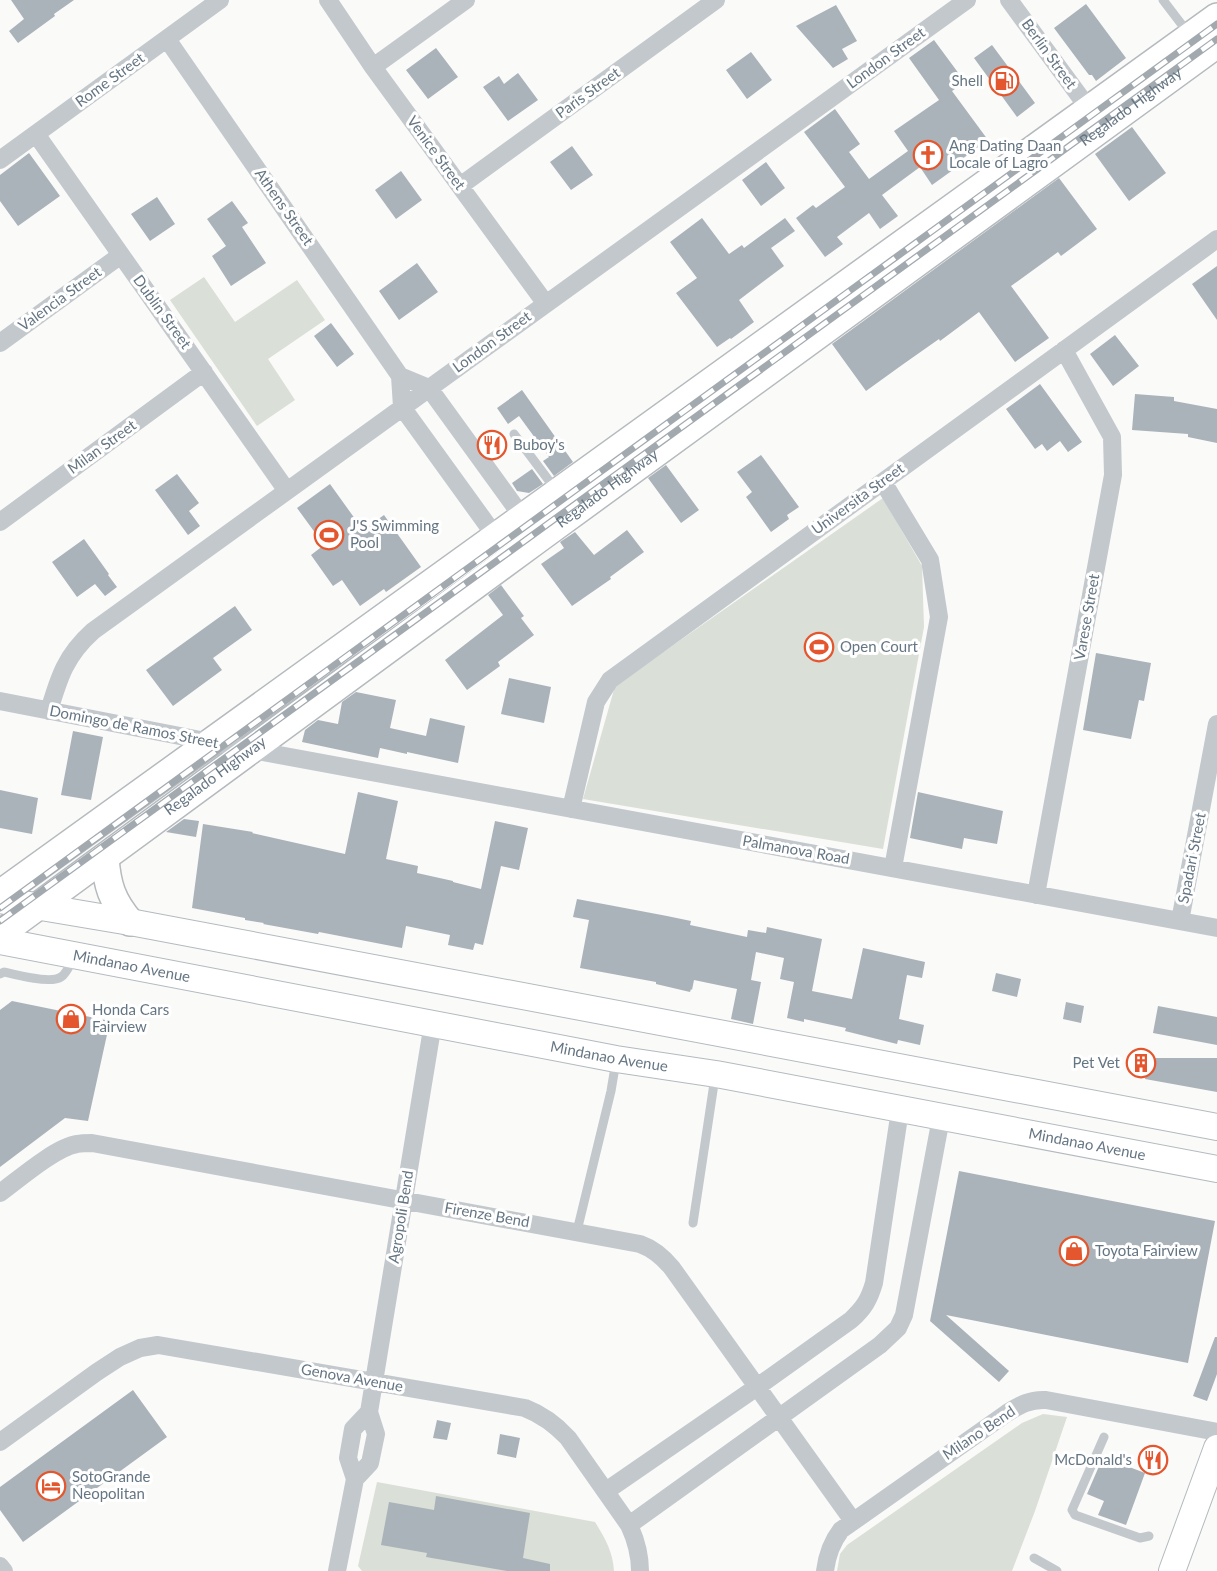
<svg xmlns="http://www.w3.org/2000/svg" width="1217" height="1571" viewBox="0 0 1217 1571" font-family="Lato,sans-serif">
	<rect width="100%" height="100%" fill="#fafaf8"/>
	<path fill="#dadfd7" d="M204,277L235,322L297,280L325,320L268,359L295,400L257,426L170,300Z
		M883,498L922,566L924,627L883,849L583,799L615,686Z
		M1043,1414L1067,1417L1035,1511L1012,1571H837L840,1554L847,1545L1022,1423Z
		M377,1482L595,1522C605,1538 613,1552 614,1571H362L358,1566Z"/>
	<path fill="#aab3b9" d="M11,0H74L54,14L55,16L18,43L9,31L24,19Z
		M1086,4L1126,58L1096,81L1092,75H1089L1054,28Z
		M836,5L857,41L842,49L848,59L833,68L796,26Z
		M934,40L965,82L952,91L988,140L962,159L964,162L932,185L920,167L882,195L898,216L880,229L869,213L837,237L843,244L825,257L796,218L813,205L816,208L845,187L804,132L835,109L860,144L849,152L869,179L908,151L894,131L939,100L909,58Z
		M992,45L1035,103L1017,117L974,58Z
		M436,48L458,77L428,99L406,70Z
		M751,52L772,80L747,99L726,70Z
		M518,73L538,100L508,121L483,87L499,76L504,84Z
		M1132,127L1166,173L1129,201L1095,154Z
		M572,146L593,175L571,190L550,162Z
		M29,153L60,196L18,226L0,201V175Z
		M766,162L785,188L761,206L742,180Z
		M401,171L422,200L396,219L375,190Z
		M1059,178L1097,229L1061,256L1058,252L1011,286L1049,338L1015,362L979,312L940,341L939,339L902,365L866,391L832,344Z
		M157,197L175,224L150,241L131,214Z
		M232,201L248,223L242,227L266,263L231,286L212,256L226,246L207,219Z
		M702,218L729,254L742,245L744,248L785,218L795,231L771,248L784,266L739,300L754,322L731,339L730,338L717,347L676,293L697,278L670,242Z
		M417,263L438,292L399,320L379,291Z
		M1217,266V320L1192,284Z
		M331,323L354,354L337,367L314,336Z
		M1115,335L1139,366L1113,386L1090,354Z
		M1040,384L1082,442L1068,452L1060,441L1047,451L1042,444L1035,449L1006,409Z
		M522,390L573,462L554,476L543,461L549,457L519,416L508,424L497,408Z
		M1135,394L1174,397V401L1217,409V443L1188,437V434L1132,430Z
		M761,455L799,507L787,515L789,519L771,532L746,497L752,492L737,472Z
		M666,465L699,510L681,523L648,478Z
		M532,469L543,484L529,493L517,491L512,483Z
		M177,474L199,503L189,511L200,526L188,535L155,490Z
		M330,484L363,530L384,515L421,567L386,592L384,589L360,606L342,580L333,586L311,555L324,545L297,508Z
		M627,530L644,552L610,577L611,579L572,606L541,564L564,548L560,542L575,532L594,555Z
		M84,539L109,574L108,575L117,587L105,596L95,584L77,597L52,562Z
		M501,585L524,616L521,618L534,635L498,662L500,666L467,690L445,660L503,615L488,595Z
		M235,606L252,630L213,658L222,670L173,706L146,670Z
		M1096,653L1151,663L1144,701L1139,700L1131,739L1083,730Z
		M509,678L551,687L544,723L501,714Z
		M356,692L396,700L390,728L426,736L430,718L465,726L458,763L407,752V754L380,748L378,758L302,742L305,730L318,720L338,724L342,702Z
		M73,731L103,737L91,800L61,795Z
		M0,790L38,798L32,834L0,828Z
		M358,792L398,801L386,859L418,866L417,873L453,881V882L481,889L495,821L528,828L519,870L501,866L483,945L475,943L473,950L448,945L450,935L406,926L402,948L319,932L318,934L263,924L264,923L245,920V918L192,908L203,824L253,832L252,833L345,854Z
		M918,792L1003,811L997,844L964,838L962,849L910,838Z
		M184,819L199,821L196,837L166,832Z
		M577,899L667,916L691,921L690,925L747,937L748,930L766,933L767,927L822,939L812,991L852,999L863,948L925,962L922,978L907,975L899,1019L924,1025L920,1045L898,1040L897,1044L845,1031L846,1028L804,1019V1022L787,1018L794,982L780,979L784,958L756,952L751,980L761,982L753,1024L731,1019L737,989L694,980L692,990L691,989L690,992L656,984V982L580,968L589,920L573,917Z
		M996,973L1021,979L1017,997L992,991Z
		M12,1001L110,1021L88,1121L65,1118L0,1167V1010Z
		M1066,1002L1084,1006L1081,1023L1063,1019Z
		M1158,1006L1217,1017V1045L1153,1033Z
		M1149,1058H1217V1092L1145,1079Z
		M959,1171L1215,1221L1188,1363L946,1315L1009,1371L999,1382L930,1321Z
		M1215,1337H1217V1374L1207,1401L1193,1396Z
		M133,1390L167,1437L23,1542L0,1510V1487Z
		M437,1420L451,1423L447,1440L433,1438Z
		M500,1434L520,1438L516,1458L497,1454Z
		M1103,1457L1145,1473L1126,1525L1098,1515L1104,1501L1087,1494Z
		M436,1496L530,1513L523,1558L550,1564V1571H507L426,1557L427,1553L381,1545L389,1502L434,1510Z"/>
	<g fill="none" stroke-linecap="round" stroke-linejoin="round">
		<g stroke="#b3babf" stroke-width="28">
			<g id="secondary">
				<path d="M0,900L130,922L1217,1127"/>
				<path id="s1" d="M0,941L616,1059L716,1074L1217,1169"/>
				<path d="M1172,1571L1217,1448"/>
			</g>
		</g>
		<g stroke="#b5babe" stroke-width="30">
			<g id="primary">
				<path d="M105,858C107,885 112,901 130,922"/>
				<path d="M0,894L1217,17"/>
				<path id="s2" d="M0,934L538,539L1217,44"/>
			</g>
		</g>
		<path stroke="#c3c8cc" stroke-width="9" d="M1163,0L1189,34
			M514,434L556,490
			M0,974L4,972C16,975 51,984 61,977C67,973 70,964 74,957
			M693,1223L715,1077
			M577,1231L611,1091L616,1061
			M1104,1437L1072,1510L1075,1515L1140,1538L1149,1536
			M1034,1558L1057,1571"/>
		<path stroke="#c3c8cc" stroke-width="18" d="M328,0L373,67L546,304
			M1009,0L1089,109
			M167,39L400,376L402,407L501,544
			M373,67L466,0
			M36,134L287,491
			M0,160L220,0
			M460,186L716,0
			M0,343L121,255
			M400,376L429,388L529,526
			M883,482L930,560L939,617L893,868
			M0,522L204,372
			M0,701L252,750L1217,928
			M49,711C59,677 66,655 93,631L967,0
			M571,809L596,702L610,680L1217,239
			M1036,895L1113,475L1112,437L1064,350
			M1180,921L1217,724
			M0,1193C19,1179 56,1147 77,1144C82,1143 87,1143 92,1143L640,1244C654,1249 663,1257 672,1268L853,1521
			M0,1442L97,1372L120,1357L140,1348L158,1345L525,1408C543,1415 555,1424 568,1438L629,1525C636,1540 640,1554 640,1571
			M355,1479L370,1463L376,1434L369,1412L433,1023
			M606,1491L757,1387L851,1320C864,1308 869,1300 874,1283L900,1110
			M629,1525L880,1345L898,1328L904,1315L941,1118
			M0,1566L4,1571
			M337,1571L355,1479L348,1458L353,1429L369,1412
			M825,1571C827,1555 831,1543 841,1530L1007,1413C1020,1405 1030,1399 1046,1400L1217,1432"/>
		<use href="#secondary" stroke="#fff" stroke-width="26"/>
		<use href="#primary" stroke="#fff" stroke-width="27"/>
		<g stroke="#a2aab0" stroke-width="7">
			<path id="rail" d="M0,908L1217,24
				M0,921L1217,39"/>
		</g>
		<use href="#rail" stroke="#fff" stroke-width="4.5" stroke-dasharray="14" stroke-linecap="butt"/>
	</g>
	<defs>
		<g id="fuel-ring" transform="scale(1.5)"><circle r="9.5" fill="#fff" stroke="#e4572e" stroke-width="1.5"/><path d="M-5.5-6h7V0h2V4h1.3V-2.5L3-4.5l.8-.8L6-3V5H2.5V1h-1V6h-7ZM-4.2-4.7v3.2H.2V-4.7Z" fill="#e4572e"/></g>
		<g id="church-ring" transform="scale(1.5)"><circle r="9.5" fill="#fff" stroke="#e4572e" stroke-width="1.5"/><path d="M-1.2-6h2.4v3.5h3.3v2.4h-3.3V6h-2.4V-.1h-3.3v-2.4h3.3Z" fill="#e4572e"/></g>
		<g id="restaurant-ring" transform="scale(1.5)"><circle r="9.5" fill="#fff" stroke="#e4572e" stroke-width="1.5"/><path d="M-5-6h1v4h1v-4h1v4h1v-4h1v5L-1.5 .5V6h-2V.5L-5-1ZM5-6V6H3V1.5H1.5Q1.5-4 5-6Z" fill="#e4572e"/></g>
		<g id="stadium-ring" transform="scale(1.5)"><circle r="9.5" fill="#fff" stroke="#e4572e" stroke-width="1.5"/><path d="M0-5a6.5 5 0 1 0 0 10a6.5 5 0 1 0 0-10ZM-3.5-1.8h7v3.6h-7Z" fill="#e4572e"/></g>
		<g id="shop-ring" transform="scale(1.5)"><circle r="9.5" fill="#fff" stroke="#e4572e" stroke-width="1.5"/><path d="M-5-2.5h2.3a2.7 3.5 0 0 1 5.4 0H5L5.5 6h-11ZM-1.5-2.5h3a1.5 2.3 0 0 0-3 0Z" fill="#e4572e"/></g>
		<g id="building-ring" transform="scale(1.5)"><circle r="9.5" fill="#fff" stroke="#e4572e" stroke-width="1.5"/><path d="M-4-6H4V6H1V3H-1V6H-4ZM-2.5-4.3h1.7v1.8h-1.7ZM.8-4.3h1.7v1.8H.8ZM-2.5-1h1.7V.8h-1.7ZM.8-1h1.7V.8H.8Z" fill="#e4572e"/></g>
		<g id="hotel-ring" transform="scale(1.5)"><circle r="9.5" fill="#fff" stroke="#e4572e" stroke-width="1.5"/><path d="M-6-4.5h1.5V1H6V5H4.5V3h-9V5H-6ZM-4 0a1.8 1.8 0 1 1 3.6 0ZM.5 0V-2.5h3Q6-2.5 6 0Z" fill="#e4572e"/></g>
	</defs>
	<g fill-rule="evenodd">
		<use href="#fuel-ring" x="1004" y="81"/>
		<use href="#church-ring" x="928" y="155"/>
		<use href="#restaurant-ring" x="492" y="445"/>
		<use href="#stadium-ring" x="329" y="535"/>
		<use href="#stadium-ring" x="819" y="647"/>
		<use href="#shop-ring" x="71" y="1019"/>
		<use href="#building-ring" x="1141" y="1063"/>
		<use href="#shop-ring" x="1074" y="1251"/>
		<use href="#restaurant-ring" x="1153" y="1460"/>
		<use href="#hotel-ring" x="51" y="1486"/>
	</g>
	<g text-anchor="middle" stroke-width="6" stroke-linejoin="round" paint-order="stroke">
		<g font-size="15" fill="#657683" stroke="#fff">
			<text transform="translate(1049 54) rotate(54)" y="5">Berlin Street</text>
			<text transform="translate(886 58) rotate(-36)" y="5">London Street</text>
			<text transform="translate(110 80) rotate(-36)" y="5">Rome Street</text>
			<text transform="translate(588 93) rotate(-36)" y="5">Paris Street</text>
			<text dy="5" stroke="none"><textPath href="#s2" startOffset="1401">Regalado Highway</textPath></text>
			<text transform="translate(436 153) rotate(54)" y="5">Venice Street</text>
			<text transform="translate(284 207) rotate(55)" y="5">Athens Street</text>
			<text transform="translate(60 299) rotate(-36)" y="5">Valencia Street</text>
			<text transform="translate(162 312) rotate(54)" y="5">Dublin Street</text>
			<text transform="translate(492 342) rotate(-36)" y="5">London Street</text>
			<text transform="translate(102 447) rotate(-36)" y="5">Milan Street</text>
			<text dy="5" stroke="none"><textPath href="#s2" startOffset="753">Regalado Highway</textPath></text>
			<text transform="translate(858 499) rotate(-36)" y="5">Universita Street</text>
			<text transform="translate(1087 617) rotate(-80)" y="5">Varese Street</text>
			<text transform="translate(134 727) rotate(11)" y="5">Domingo de Ramos Street</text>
			<text dy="5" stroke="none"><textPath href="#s2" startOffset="267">Regalado Highway</textPath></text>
			<text transform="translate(796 850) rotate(10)" y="5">Palmanova Road</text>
			<text transform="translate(1192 858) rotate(-79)" y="5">Spadari Street</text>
			<text dy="5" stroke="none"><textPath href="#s1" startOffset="134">Mindanao Avenue</textPath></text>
			<text dy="5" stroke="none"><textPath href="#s1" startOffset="620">Mindanao Avenue</textPath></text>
			<text dy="5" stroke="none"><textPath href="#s1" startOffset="1106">Mindanao Avenue</textPath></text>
			<text transform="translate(487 1215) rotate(10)" y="5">Firenze Bend</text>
			<text transform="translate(401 1217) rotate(-81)" y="5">Agropoli Bend</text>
			<text transform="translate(352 1378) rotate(10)" y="5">Genova Avenue</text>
			<text transform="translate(979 1433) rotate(-34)" y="5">Milano Bend</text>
		</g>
		<g font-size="15" fill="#657683" stroke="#fff" text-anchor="start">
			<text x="983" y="86" text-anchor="end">Shell</text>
			<text x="949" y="151">Ang Dating Daan<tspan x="949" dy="17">Locale of Lagro</tspan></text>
			<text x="513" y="450">Buboy's</text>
			<text x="350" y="531">J'S Swimming<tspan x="350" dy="17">Pool</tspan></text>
			<text x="840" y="652">Open Court</text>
			<text x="92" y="1015">Honda Cars<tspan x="92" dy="17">Fairview</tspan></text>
			<text x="1120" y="1068" text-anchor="end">Pet Vet</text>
			<text x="1095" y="1256">Toyota Fairview</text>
			<text x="1132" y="1465" text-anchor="end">McDonald's</text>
			<text x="72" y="1482">SotoGrande<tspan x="72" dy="17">Neopolitan</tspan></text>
		</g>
	</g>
</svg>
